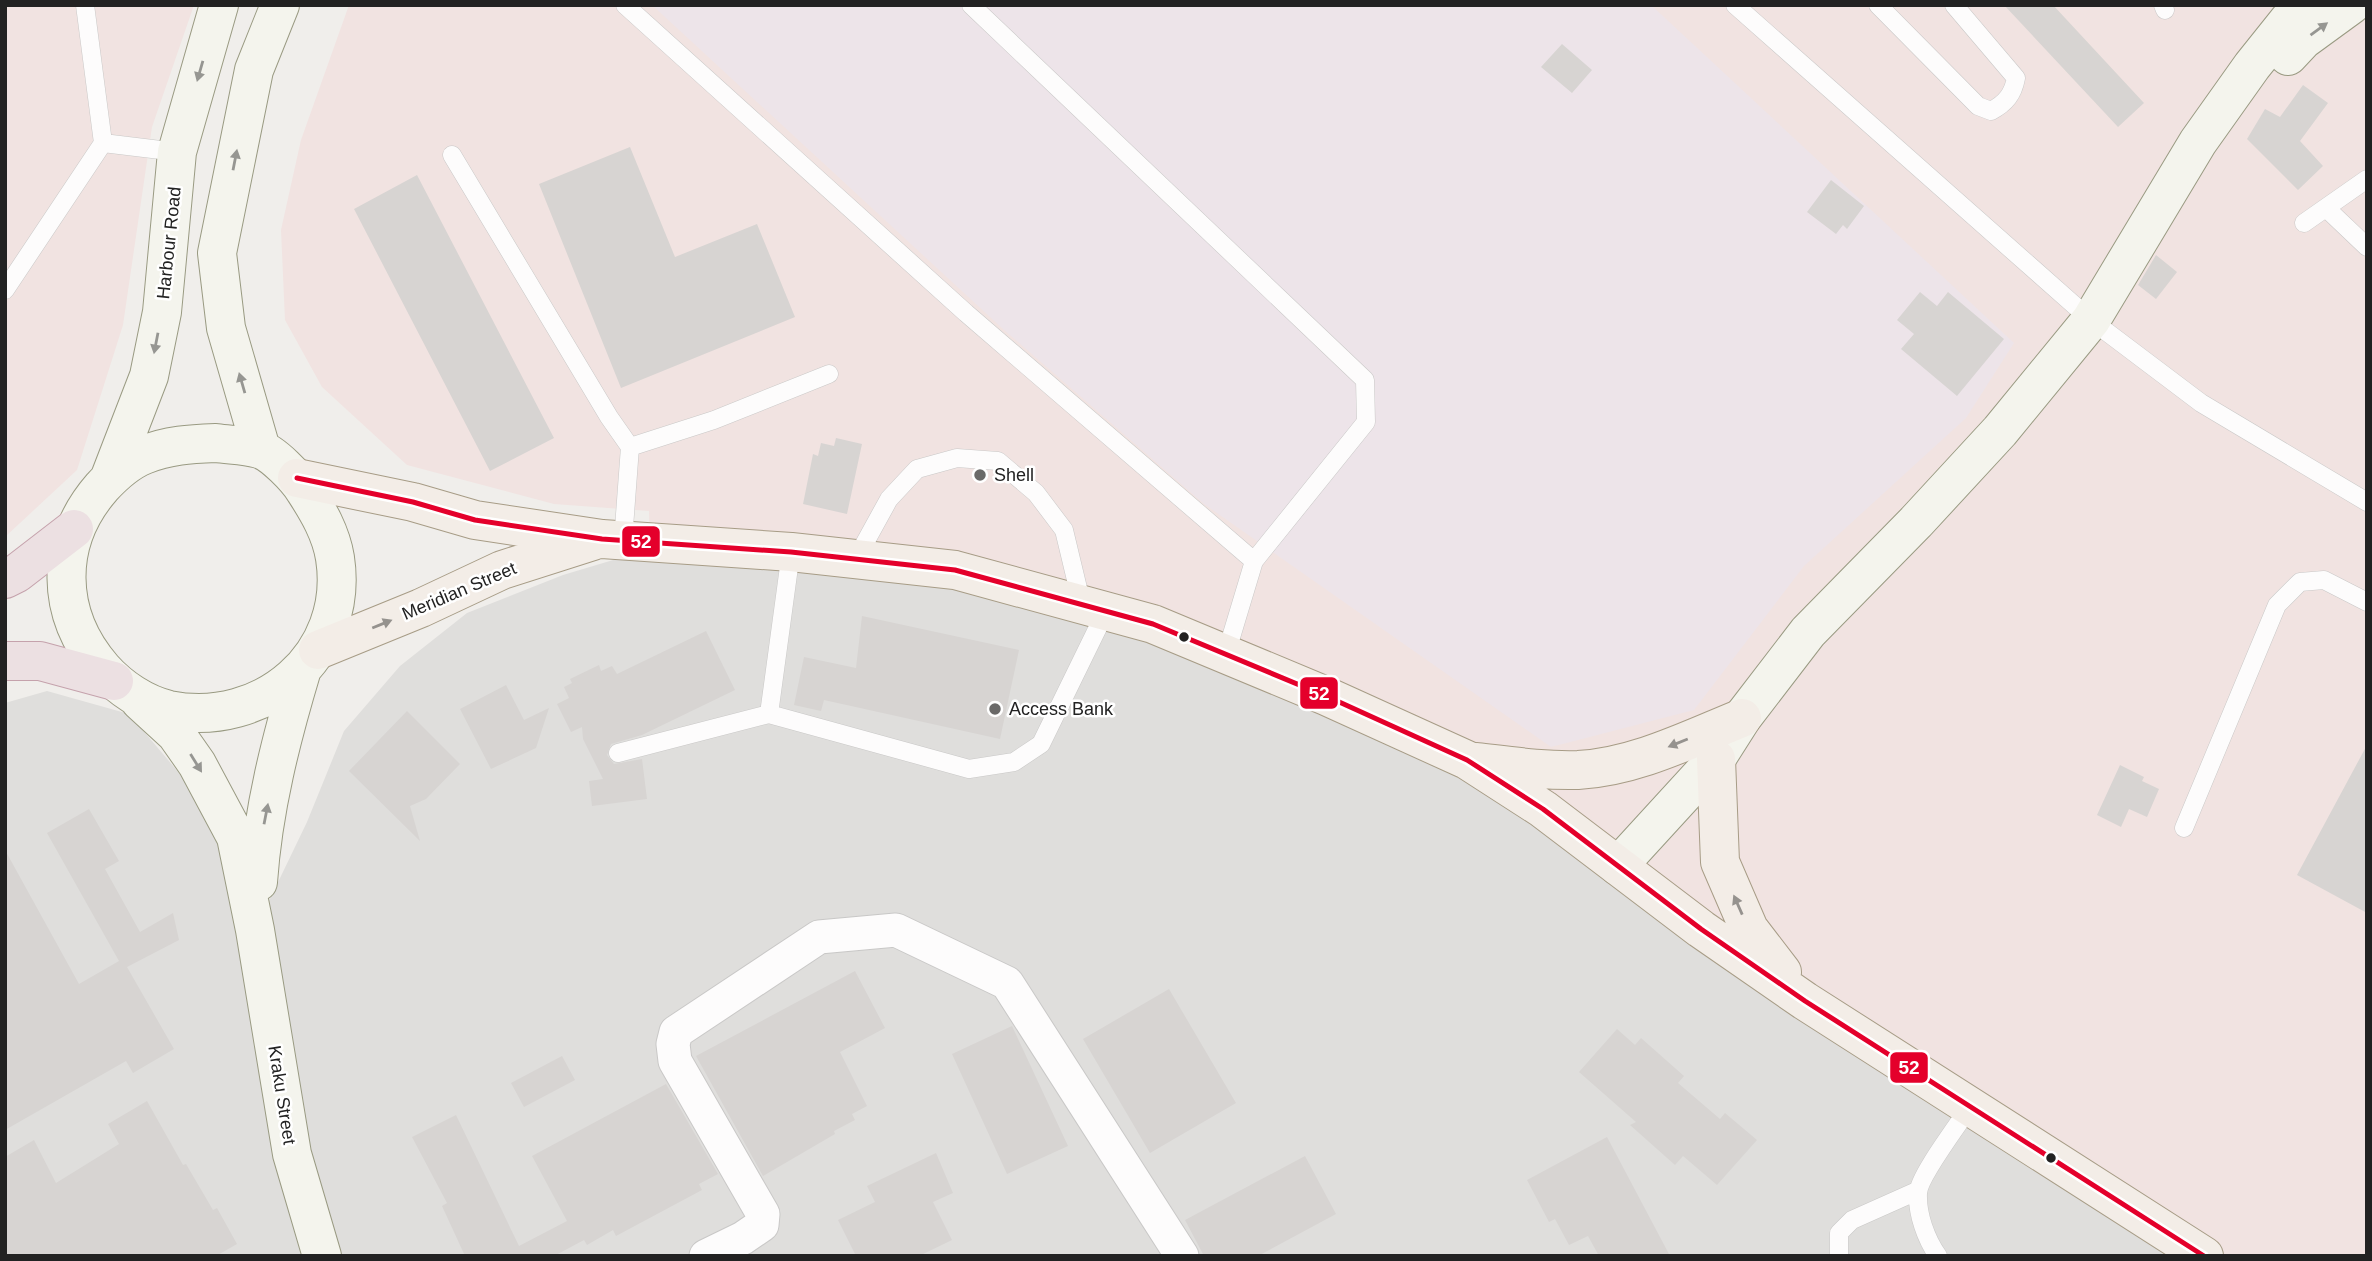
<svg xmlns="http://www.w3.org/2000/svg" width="2372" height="1261" viewBox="0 0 2372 1261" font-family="Helvetica,sans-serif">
	<rect width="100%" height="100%" fill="#f0eeeb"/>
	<path fill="#dfdedc" d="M650,549L1007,591L1184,645L1452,767L2203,1256H5V703L47,691L129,714L208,807L255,930L307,822L344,731L400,666L467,613L563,575Z"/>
	<path fill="#f1e3e1" d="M5,5H194L152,127L123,325L77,470L5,537Z
		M349,5H2367V1256H2203L1452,767L1184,645L1007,591L650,549L649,511L554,504L407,465L322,387L285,320L281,230L301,140Z"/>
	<path fill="#ede4e9" d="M652,5H1651L2014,343L1966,418L1804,566L1694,710L1551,747L1204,504L1003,329Z"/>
	<path fill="#d7d4d2" d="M2004,5H2053L2144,103L2118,127Z
		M1562,44L1592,70L1572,93L1541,67Z
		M2303,85L2328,103L2300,141L2323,166L2298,190L2247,139L2265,109L2280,117Z
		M630,147L675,257L757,224L795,317L621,388L539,184Z
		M417,175L554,438L490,471L354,209Z
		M1831,180L1864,206L1847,229L1843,225L1836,234L1807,212Z
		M2156,255L2177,272L2156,299L2138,285Z
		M1920,292L1937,306L1948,292L2004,339L1957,396L1901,349L1914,334L1897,320Z
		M836,438L862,444L847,514L803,504L813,454L818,456L821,443L834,446Z
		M862,616L1019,650L1000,739L824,700L821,711L794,705L804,657L856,668Z
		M706,631L735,690L642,735L611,744L607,755L614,764L642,759L647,799L592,806L589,781L603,779L583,739L582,727L571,732L557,704L569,698L564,687L572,683L570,679L599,665L601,671L612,666L617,674Z
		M506,685L524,720L549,708L536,748L491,769L460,709Z
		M407,711L460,764L426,799L410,806L420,841L349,771Z
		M2367,745V913L2297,875Z
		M2120,765L2144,777L2142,781L2159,789L2147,817L2129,809L2121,827L2097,815Z
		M89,809L119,861L105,869L140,932L173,913L179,940L127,967L174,1049L133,1073L126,1061L5,1130V850L79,984L119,961L47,833Z
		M855,971L885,1028L840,1052L867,1106L852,1114L855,1120L834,1131L835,1134L763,1176L696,1056Z
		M1169,989L1236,1103L1150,1153L1083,1039Z
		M1012,1026L1068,1146L1007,1174L952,1054Z
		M1617,1029L1635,1045L1641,1038L1684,1076L1678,1083L1720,1119L1725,1113L1757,1140L1717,1185L1683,1156L1675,1165L1630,1125L1636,1122L1579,1072Z
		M562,1056L575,1080L524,1107L511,1083Z
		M666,1084L718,1174L699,1184L702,1190L616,1236L613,1230L587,1245L584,1240L554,1256H465L442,1206L447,1203L412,1137L456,1115L519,1246L567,1221L532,1156Z
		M147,1101L183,1165L186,1164L213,1210L217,1208L237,1244L216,1256H5V1157L34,1140L56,1183L119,1144L108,1124Z
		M1607,1137L1670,1256H1599L1588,1236L1569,1245L1555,1219L1549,1222L1527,1180Z
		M936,1153L953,1193L933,1202L952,1240L919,1256H856L838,1220L875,1202L867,1186Z
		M1305,1156L1336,1214L1258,1256H1204L1185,1220Z"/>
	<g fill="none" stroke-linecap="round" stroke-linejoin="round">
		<g stroke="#c9c8c7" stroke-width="19">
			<path id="lane" d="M85,5L103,143
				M625,5L966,313L1254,561L1226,654
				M971,5L1365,380L1366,422L1254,561
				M1735,5L2091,320L2201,403L2367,502
				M1878,5L1978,106L1991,111C2006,103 2013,94 2016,78L1954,5
				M2163,5L2165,10
				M452,155L609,417L630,447L714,420L829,374
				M2326,208L2367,247
				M2304,223L2367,179
				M5,290L103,143L177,152
				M623,541L630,447
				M856,559L889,499L917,469L957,458L998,461L1036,493L1064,530L1082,605
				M769,714L791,552
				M618,753L769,714L969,769L1014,762L1041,744L1106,611
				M2184,828L2277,605L2300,582L2324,580L2367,602
				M1839,1256V1233L1852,1220L1917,1191
				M1938,1256C1926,1239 1917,1214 1918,1193C1919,1176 1958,1125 1969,1108"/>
		</g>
		<g stroke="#c9c8c7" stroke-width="35">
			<path id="street" d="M706,1256L743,1238L762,1225L763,1214L675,1061L673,1044L676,1032L819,937L896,930L1007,983L1182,1256"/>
		</g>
		<g stroke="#999a82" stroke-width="40">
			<path id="secondary" d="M2288,56L2303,40L2351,5
				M216,443C230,445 246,445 259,449C273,453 297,478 305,491C318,511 331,533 335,558C350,655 263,729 169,710C144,704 120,688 103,669C55,614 54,542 102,487C113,475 129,461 144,455C168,445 191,444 216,443Z
				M261,449L226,328L217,253L254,70L280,5
				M110,477L149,376L162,312L177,152L219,5
				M140,701L176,734L197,764L236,837L255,930L292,1154L322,1256
				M1618,866L1716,759L1742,718L1808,632L1916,522L2000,431L2091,320L2198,142L2252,66L2288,21L2307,5
				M258,882C263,809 281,739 302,669"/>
		</g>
		<g stroke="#a79c86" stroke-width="40">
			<path id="primary" d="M297,478L413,502L475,520L602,539L791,552L955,570L1153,624L1326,696L1467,760L1543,809L1701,929L1805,1001L2204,1256
				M318,650L421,608L502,570L593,541
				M1716,759L1720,862L1749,929L1782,972
				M1477,762C1511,766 1544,771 1578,770C1635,767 1690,739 1742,718"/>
		</g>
		<g stroke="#c5a2ac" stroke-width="40">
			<path id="highway" d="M5,579L17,573L74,529
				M5,661H40L114,681"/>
		</g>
		<use href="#lane" stroke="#fdfcfc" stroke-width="18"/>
		<use href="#street" stroke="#fdfcfc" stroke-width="33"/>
		<use href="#secondary" stroke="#f4f4ed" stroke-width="38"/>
		<use href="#primary" stroke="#f3ede7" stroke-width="38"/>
		<use href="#highway" stroke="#ece0e2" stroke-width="38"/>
		<g stroke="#fff" stroke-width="10">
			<path id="bus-1" d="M297,478L413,502L475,520L602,539L791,552L955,570L1153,624L1326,696L1467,760L1543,809L1701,929L1805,1001L2204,1256"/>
		</g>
		<use href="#bus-1" stroke="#e4002b" stroke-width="5"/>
	</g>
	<defs><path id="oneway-solid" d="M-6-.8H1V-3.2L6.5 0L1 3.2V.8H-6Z" transform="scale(1.75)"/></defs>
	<g fill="#969692">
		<use href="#oneway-solid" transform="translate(2319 29) rotate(-36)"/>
		<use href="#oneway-solid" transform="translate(200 71) rotate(106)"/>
		<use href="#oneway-solid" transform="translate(235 160) rotate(-79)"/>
		<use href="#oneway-solid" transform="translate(156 343) rotate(101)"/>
		<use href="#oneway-solid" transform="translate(242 383) rotate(-106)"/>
		<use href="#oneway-solid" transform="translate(196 763) rotate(58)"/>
		<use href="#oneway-solid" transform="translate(266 814) rotate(-79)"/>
	</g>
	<g fill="#95928e">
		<use href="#oneway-solid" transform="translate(382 624) rotate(-22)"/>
		<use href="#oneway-solid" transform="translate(1678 743) rotate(158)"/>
		<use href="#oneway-solid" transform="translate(1738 905) rotate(-114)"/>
	</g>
	<g fill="#6a6968" stroke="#fff" stroke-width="2.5">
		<circle cx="980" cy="475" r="7"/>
		<circle cx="995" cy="709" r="7"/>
	</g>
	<g fill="#222" stroke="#fff" stroke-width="2.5">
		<circle cx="1184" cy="637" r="6"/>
		<circle cx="2051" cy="1158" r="6"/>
	</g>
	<g text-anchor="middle" stroke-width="5" stroke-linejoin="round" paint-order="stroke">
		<g font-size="18" fill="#222" stroke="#fff">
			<text transform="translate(169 243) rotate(-84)" y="6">Harbour Road</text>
			<text transform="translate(459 591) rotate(-23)" y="6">Meridian Street</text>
			<text transform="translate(282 1095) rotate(81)" y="6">Kraku Street</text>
		</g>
		<g font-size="18" fill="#222" stroke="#fff" text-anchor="start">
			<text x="994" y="481">Shell</text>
			<text x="1009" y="715">Access Bank</text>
		</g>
	</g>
	<g stroke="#fff" stroke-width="2.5">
		<rect x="621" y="525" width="40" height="33" rx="7" fill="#e4002b"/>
		<rect x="1299" y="676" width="40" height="34" rx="7" fill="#e4002b"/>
		<rect x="1889" y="1051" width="40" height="33" rx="7" fill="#e4002b"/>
	</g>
	<g font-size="19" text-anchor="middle" font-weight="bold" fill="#fff">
		<text x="641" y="548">52</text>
		<text x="1319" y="700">52</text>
		<text x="1909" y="1074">52</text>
	</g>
	<rect width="2372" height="1261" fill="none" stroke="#222222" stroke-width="14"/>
</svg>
